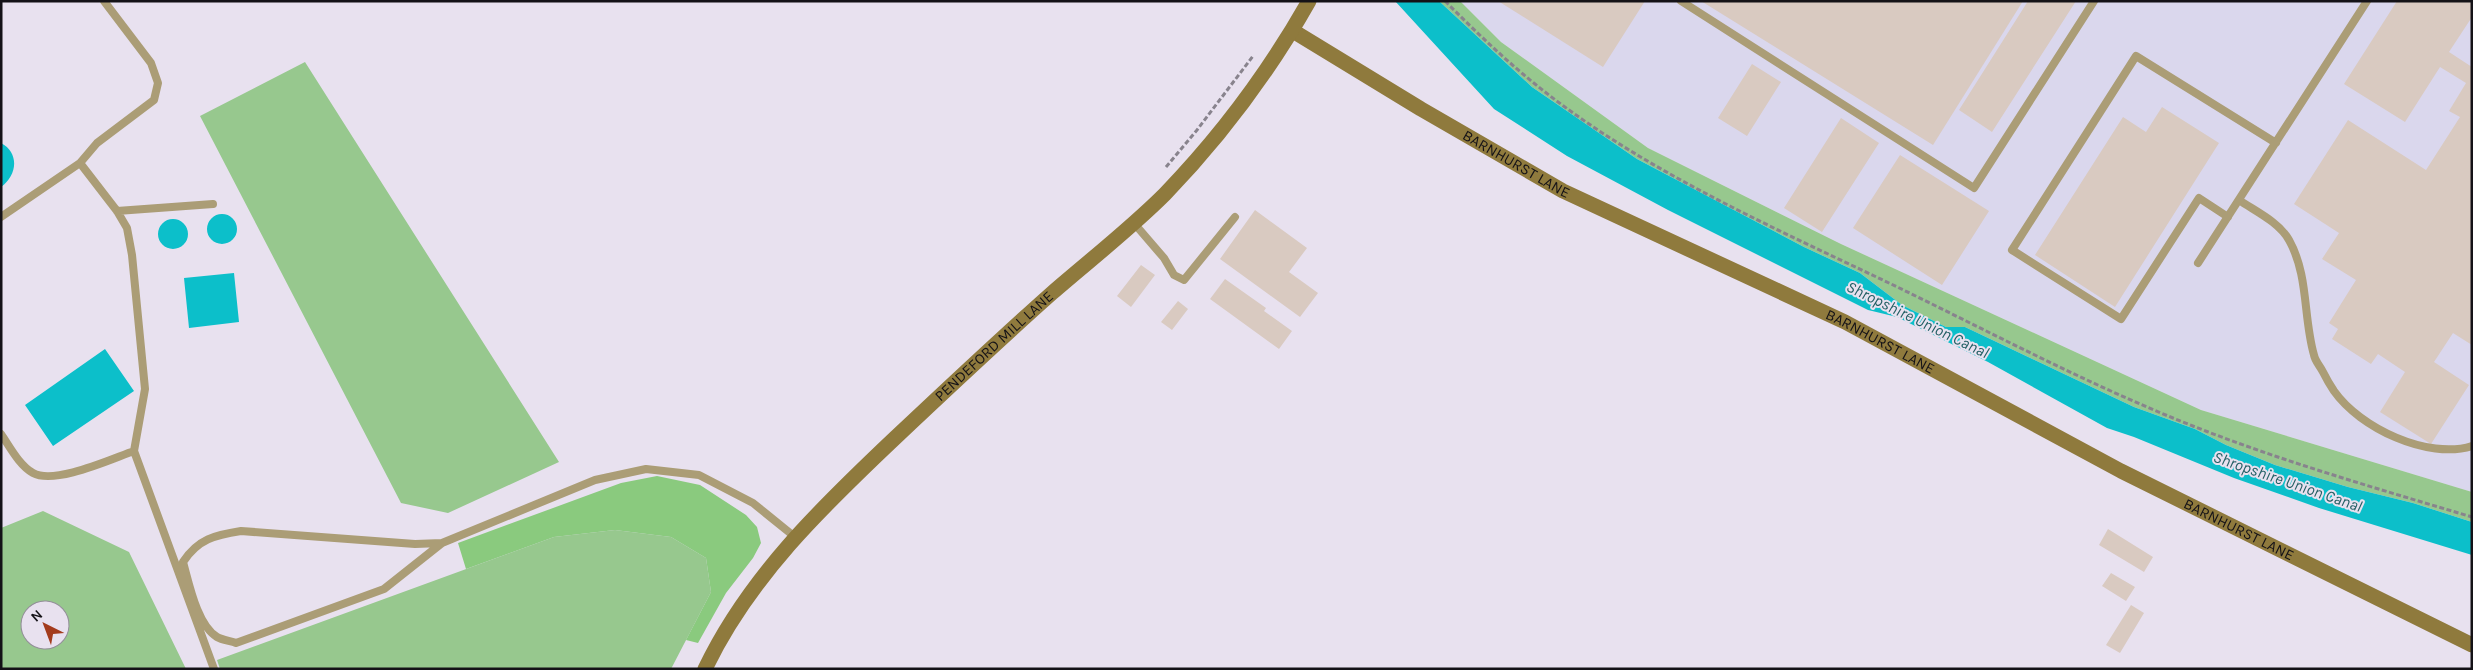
<svg xmlns="http://www.w3.org/2000/svg" width="2473" height="670" viewBox="0 0 2473 670" font-family="Karla,sans-serif">
	<rect width="100%" height="100%" fill="#e8e1ef"/>
	<path fill="#dad7ed" d="M1460,1H2472V492L2201,410L1841,244L1648,148L1501,42Z"/>
	<path fill="#97c88e" fill-rule="evenodd" d="M1439,1H1460L1501,42L1648,148L1841,244L2201,410L2472,492V522L2413,503L2348,487L2275,465L2226,445L2195,429L2134,407L1965,327H1946L1902,305L1860,273L1804,247L1637,159L1532,87Z
		M305,62L559,462L448,513L401,503L200,116Z
		M43,511L129,552L186,669H1V528ZM30,610H60V640H30Z
		M615,530L671,537L706,558L711,592L671,669H220L217,660L554,537Z"/>
	<path fill="#8aca7e" d="M657,476L700,485L746,515L757,527L761,543L753,558L726,593L698,643L686,640L711,592L706,558L671,537L615,530L554,537L466,569L458,543L621,483Z"/>
	<path fill="#0cbfca" d="M1395,1H1439L1532,87L1637,159L1804,247L1860,273L1902,305L1946,327H1965L2134,407L2195,429L2226,445L2275,465L2348,487L2413,503L2472,522V555L2319,508L2234,478L2134,437L2107,428L1988,362L1897,317L1868,310L1668,210L1567,156L1494,109Z
		M1,143C20,153 17,176 1,187Z
		M207 229a15 15 0 1 1 30 0a15 15 0 1 1-30 0Z
		M158 234a15 15 0 1 1 30 0a15 15 0 1 1-30 0Z
		M234,273L239,322L189,328L184,278Z
		M105,349L134,391L53,446L25,405Z"/>
	<path fill="#d9cac1" d="M1498,1H1645L1603,67Z
		M1701,1H2023L1933,145Z
		M2028,1H2076L1992,132L1959,110Z
		M2397,1H2472V17L2449,52L2472,67V345L2453,333L2434,362L2469,385L2431,444L2380,412L2405,372L2378,354L2371,364L2332,339L2338,329L2329,323L2356,280L2322,259L2339,233L2294,204L2348,120L2426,170L2460,117L2449,111L2466,83L2440,67L2405,122L2344,84Z
		M1752,64L1781,82L1747,136L1718,118Z
		M2162,107L2219,143L2115,307L2035,255L2123,117L2146,132Z
		M1841,118L1879,143L1822,232L1784,208Z
		M1900,155L1989,211L1942,285L1853,228Z
		M1255,210L1307,248L1289,272L1318,293L1300,317L1220,259Z
		M1141,265L1155,275L1131,307L1117,296Z
		M1225,279L1266,308L1264,311L1292,331L1279,349L1210,299Z
		M1178,301L1188,309L1172,330L1161,322Z
		M2108,529L2153,557L2144,572L2099,545Z
		M2111,573L2135,587L2126,601L2102,586Z
		M2131,605L2144,613L2120,653L2106,645Z"/>
	<g fill="none" stroke-linecap="round" stroke-linejoin="round">
		<path stroke="#88838d" stroke-width="3" stroke-dasharray="5 2.5" stroke-linecap="butt" d="M1445,1C1474,30 1503,58 1535,84C1640,169 1768,225 1889,283C1982,328 2078,379 2173,418C2270,458 2372,487 2472,517
			M1166,167L1197,130L1253,56"/>
		<path stroke="#ab9d76" stroke-width="8" d="M1681,1L1974,188L2094,1
			M80,163L97,143L154,100L158,83L151,63L104,1
			M2239,200C2255,211 2279,222 2289,240C2309,276 2303,317 2314,355C2315,361 2320,366 2323,372C2326,378 2330,385 2334,391C2360,428 2428,460 2472,446
			M117,211L213,204
			M1,217L80,163L117,211L127,228L132,255L145,389L134,451L214,669
			M2228,217L2199,198L2121,319L2012,250L2136,56L2276,143
			M1133,222L1164,258L1174,275L1184,280L1235,217
			M2198,263L2367,1
			M1,434C10,447 19,465 33,473C55,485 111,459 134,451
			M442,543L415,544L241,531C215,535 198,539 183,562C189,583 197,625 217,637C222,640 231,641 236,643L384,589L442,543L595,480L646,469L699,475L753,503L795,537"/>
		<g stroke="#8f7a3d" stroke-width="15">
			<path id="s1" d="M1293,31L1421,109L1563,191L1845,322L2121,471L2472,645"/>
			<path id="s2" d="M705,669C749,577 822,507 895,438C947,389 999,340 1052,293C1090,260 1130,229 1165,194C1220,137 1270,70 1309,1"/>
		</g>
	</g>
	<g text-anchor="middle" stroke-width="4" stroke-linejoin="round" paint-order="stroke">
		<g font-size="15" fill="#141217" stroke="#e8e1ef">
			<text dy="5" stroke="none"><textPath href="#s1" startOffset="260">BARNHURST LANE</textPath></text>
			<text dy="5" stroke="none"><textPath href="#s1" startOffset="665">BARNHURST LANE</textPath></text>
			<text dy="5" stroke="none"><textPath href="#s2" startOffset="436">PENDEFORD MILL LANE</textPath></text>
			<text dy="5" stroke="none"><textPath href="#s1" startOffset="1070">BARNHURST LANE</textPath></text>
		</g>
		<g font-size="16" font-style="italic" fill="#235f64" stroke="#e8e1ef">
			<text transform="translate(1918 319) rotate(26)" y="6">Shropshire Union Canal</text>
			<text transform="translate(2288 481) rotate(19)" y="6">Shropshire Union Canal</text>
		</g>
	</g>
	<rect width="2473" height="670" fill="none" stroke="#141217" stroke-width="5"/>
	<g transform="translate(45 625) rotate(318)"><circle r="24" fill="#e8e1ef" stroke="#938e99"/>
	<path d="M0-4L9 19L0 12L-9 19Z" fill="#a33b1c"/>
	<text y="-8" font-size="14" font-weight="bold" text-anchor="middle" fill="#141217">N</text>
	</g>
</svg>
